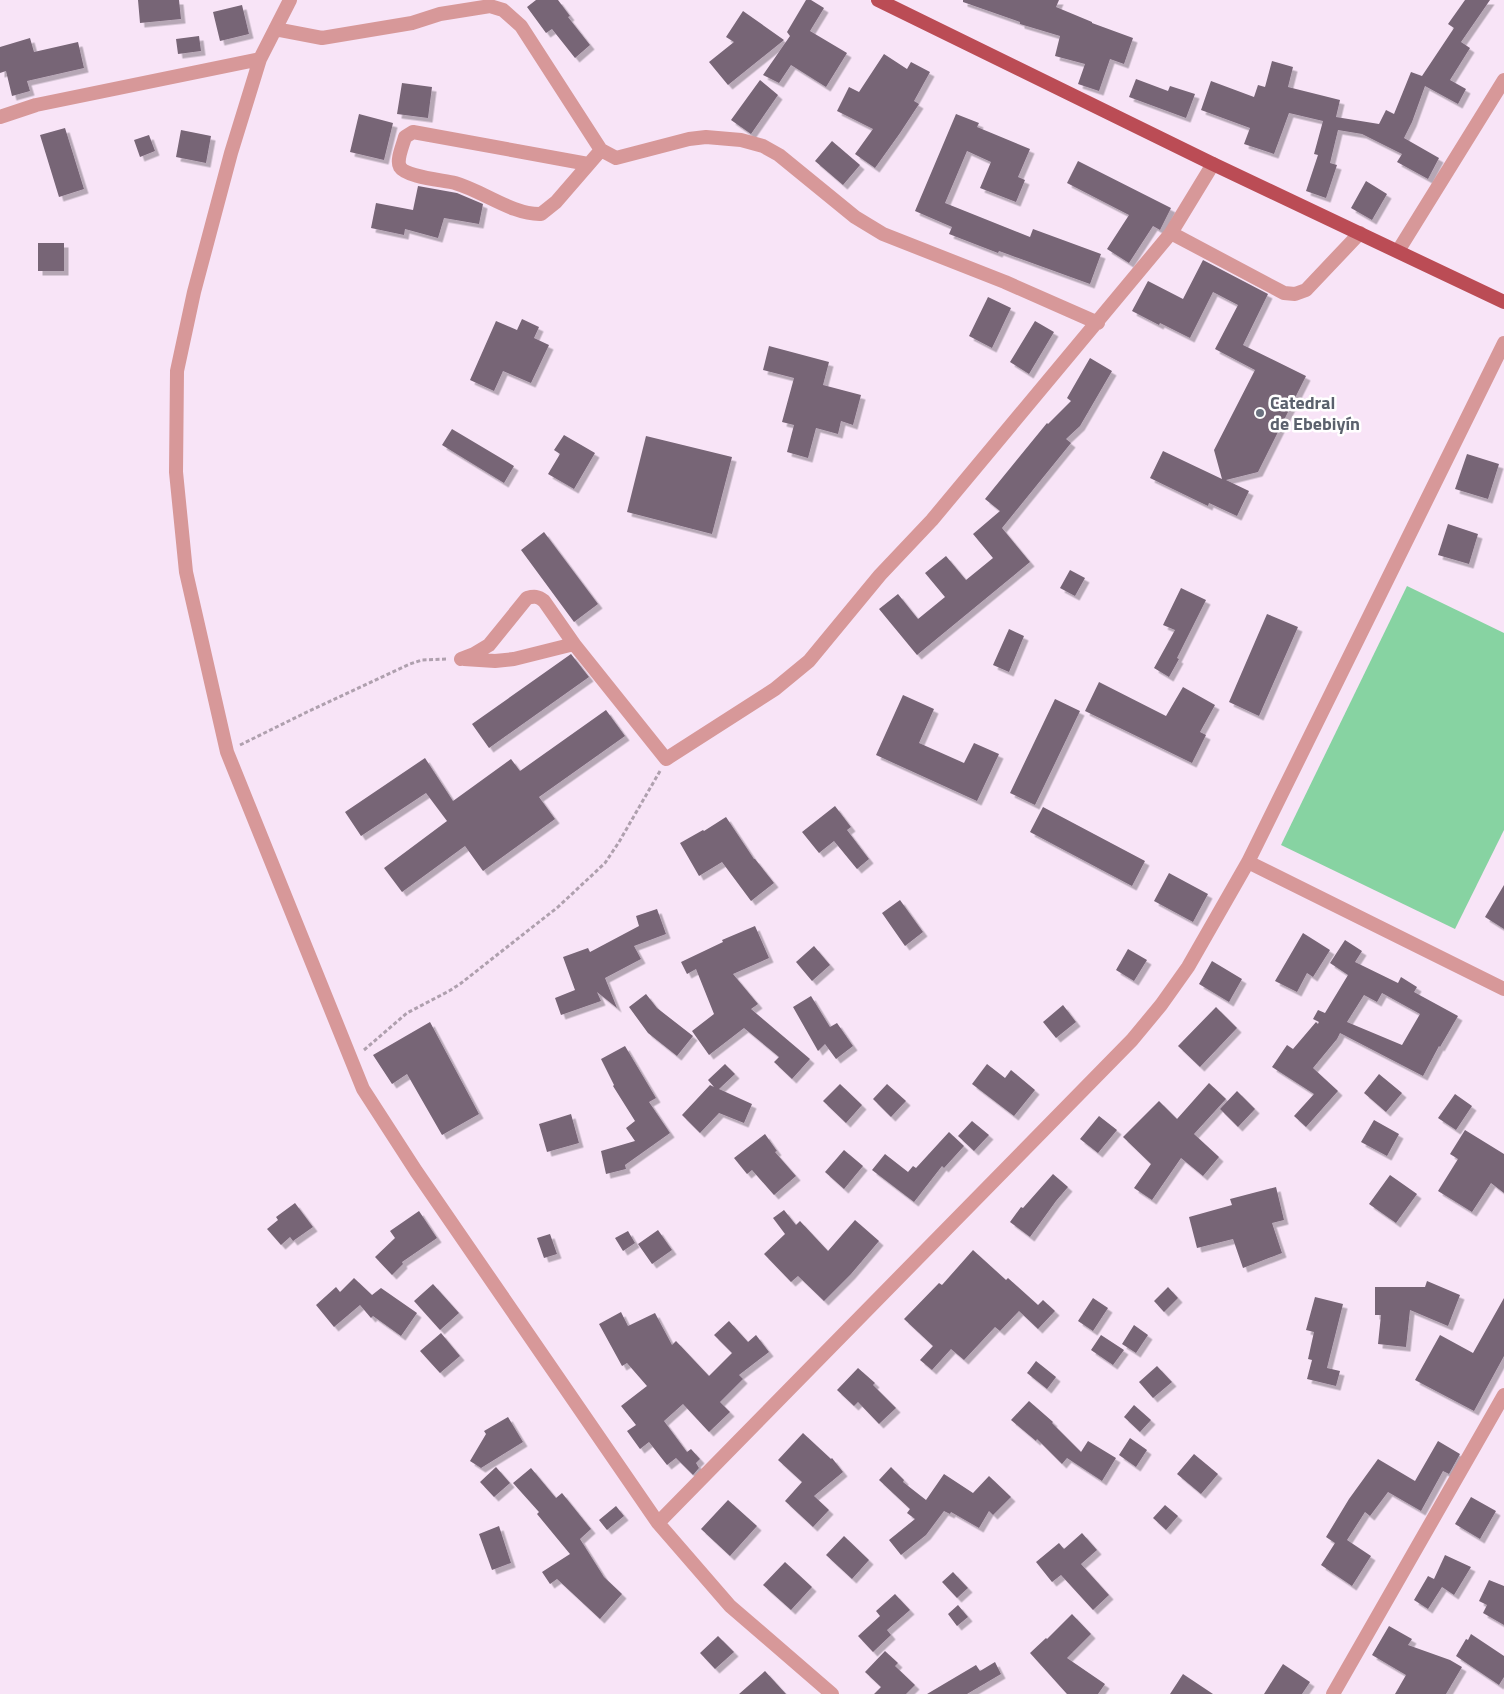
<svg xmlns="http://www.w3.org/2000/svg" width="1504" height="1694" viewBox="0 0 1504 1694" font-family="'Titillium Web',sans-serif">
	<defs>
		<filter id="shadow"><feDropShadow dx="4.5" dy="4.5" stdDeviation="0" flood-color="#0004"/></filter>
	</defs>
	<rect width="100%" height="100%" fill="#f8e4f7"/>
	<path fill="#87d3a2" d="M1407,586L1504,633V830L1455,929L1281,845Z"/>
	<path fill="#776576" fill-rule="evenodd" filter="url(#shadow)" d="M138,0H179L181,19L140,23Z
		M536,0H558L570,16L568,17L590,45L575,58L552,29L546,33L527,7Z
		M806,0H811L824,8L810,31L847,53L826,87L791,65L779,83L763,75L790,36L787,32Z
		M963,0H1059L1056,7L1092,22V23L1133,38L1124,64L1110,59L1099,91L1078,84L1085,64L1055,56L1060,36L1020,24V22L963,2Z
		M1465,0H1490L1461,42L1470,48L1450,80L1466,89L1458,104L1425,86L1412,122L1404,138L1439,158L1428,179L1397,162L1402,154L1362,134L1338,130L1330,163L1337,165L1326,198L1306,191L1318,155L1314,154L1323,121L1289,113L1274,154L1244,144L1250,128L1201,110L1211,81L1254,97L1258,85L1265,87L1272,61L1293,67L1288,87L1340,100L1336,117L1379,124L1386,110L1394,114L1411,72L1422,76L1454,28L1448,24Z
		M242,5L249,34L220,41L213,12Z
		M743,11L784,40L728,85L709,62L734,42L726,37Z
		M199,36L201,51L178,54L176,39Z
		M30,38L34,52L78,42L84,68L27,81L30,91L12,96L6,71L0,73V47Z
		M884,54L907,69L911,62L930,72L914,101L919,104L900,133L875,168L855,154L873,129L837,111L849,87L859,92Z
		M1136,79L1168,91L1170,86L1195,94L1186,118L1129,97Z
		M760,80L778,95L751,134L731,120Z
		M402,83L432,87L428,118L397,114Z
		M359,114L393,123L384,160L350,152Z
		M956,114L979,123L977,127L1030,149L1018,177L1025,180L1016,202L980,188L991,162L967,151L945,203L1030,237L1033,229L1101,254L1090,284L999,251L998,253L949,234L952,227L915,211Z
		M65,128L84,189L59,197L40,135Z
		M181,130L211,136L206,163L176,157Z
		M149,135L155,151L140,157L134,140Z
		M832,141L860,165L843,185L815,161Z
		M1078,161L1171,208L1160,230L1153,226L1129,263L1107,249L1129,215L1067,183Z
		M1366,181L1387,194L1372,220L1351,208Z
		M418,186L457,193L483,204L479,224L444,218L438,238L405,229L404,235L371,228L376,203L413,210Z
		M38,243H64V271H38Z
		M1203,260L1268,294L1243,345L1306,376L1258,472L1226,480L1249,491L1237,516L1209,503L1208,506L1150,478L1163,451L1222,479L1214,450L1255,370L1215,349L1238,305L1213,292L1190,338L1160,323L1159,325L1132,311L1148,281L1183,299Z
		M988,297L1011,308L992,348L969,336Z
		M522,319L539,327L534,338L549,345L531,383L503,371L494,391L470,380L496,321L517,330Z
		M1035,321L1054,332L1029,374L1010,362Z
		M769,346L829,362L823,385L861,395L853,425L841,421L838,434L816,428L808,458L787,452L794,425L782,422L794,378L763,370Z
		M1090,358L1112,371L1080,426L1066,439L1071,443L1002,528L1030,562L917,655L879,609L898,594L918,619L945,597L925,573L946,556L966,580L993,558L973,534L1000,511L985,499L1047,423L1048,424L1071,401L1067,398Z
		M452,429L514,466L504,483L442,445Z
		M564,435L595,453L574,489L548,474L560,454L554,450Z
		M646,436L732,457L712,534L627,512Z
		M1467,454L1499,464L1488,499L1455,489Z
		M1448,524L1478,534L1469,564L1438,555Z
		M544,532L598,604L574,622L521,550Z
		M1070,570L1085,578L1075,596L1060,588Z
		M1181,588L1206,600L1177,658L1179,659L1169,677L1154,668L1175,630L1163,625Z
		M1267,614L1298,627L1259,716L1229,702Z
		M1009,629L1024,636L1009,672L993,665Z
		M571,654L589,677L489,748L472,724Z
		M1099,682L1166,716L1183,687L1215,705L1200,732L1206,735L1192,763L1085,711Z
		M903,695L934,709L919,743L964,763L974,743L999,754L977,801L876,755Z
		M1055,699L1080,711L1035,805L1010,793Z
		M606,710L625,736L539,797L555,819L483,871L465,846L402,892L384,868L447,821L426,793L361,836L345,812L425,758L453,801L511,759L520,771Z
		M835,806L851,827L847,830L869,859L857,869L834,841L819,853L802,832Z
		M1043,807L1145,861L1132,886L1030,832Z
		M726,817L754,859H755L774,883L751,901L722,862L699,876L680,843L703,830L704,831Z
		M1169,873L1208,894L1193,922L1154,901Z
		M1504,885V929L1485,917Z
		M900,900L923,932L905,946L882,913Z
		M657,909L666,934L634,946L641,959L605,978L617,1008L597,992L601,1001L561,1015L555,998L575,990L563,957L588,948L590,952L639,926L636,916Z
		M755,926L769,958L733,974L758,1004L751,1009L810,1059L792,1079L774,1062L779,1057L744,1028L709,1055L692,1031L714,1014L696,969L687,974L681,962L723,942L722,940Z
		M1303,933L1330,950L1313,977L1307,973L1297,992L1275,981Z
		M1345,940L1362,951L1355,962L1398,983L1401,977L1417,987L1414,992L1458,1016L1440,1047L1439,1046L1423,1076L1340,1033L1337,1039L1313,1068L1338,1091L1306,1127L1294,1116L1314,1094L1272,1067L1287,1045L1293,1049L1316,1022L1318,1024L1319,1022L1313,1019L1318,1010L1325,1013L1348,975L1330,963ZM1382,993L1420,1014L1402,1045L1347,1022L1364,995L1377,1002Z
		M814,946L830,965L812,981L796,962Z
		M1128,949L1147,960L1134,981L1116,970Z
		M1212,961L1242,979L1229,1002L1199,984Z
		M646,994L657,1008L693,1036L677,1056L648,1033L629,1007Z
		M811,996L830,1027L837,1023L853,1046L836,1059L825,1044L818,1051L793,1007Z
		M1063,1005L1076,1022L1056,1038L1043,1022Z
		M1216,1007L1237,1028L1200,1067L1178,1046Z
		M430,1022L479,1114L442,1135L407,1074L392,1084L373,1055Z
		M625,1046L656,1098L649,1102L670,1133L625,1165L626,1169L606,1174L601,1151L635,1141L626,1128L635,1121L613,1086L614,1085L601,1059Z
		M725,1064L735,1074L719,1089L752,1104L744,1123L719,1113L700,1133L682,1115L710,1085L714,1087L708,1080Z
		M987,1064L1005,1078L1011,1070L1035,1090L1014,1116L972,1084Z
		M1379,1074L1402,1093L1386,1112L1364,1093Z
		M1209,1083L1226,1099L1194,1134L1219,1157L1203,1176L1181,1158L1152,1200L1134,1188L1151,1164L1123,1137L1159,1101L1177,1119Z
		M840,1084L862,1105L846,1123L823,1101Z
		M887,1084L906,1101L891,1117L873,1099Z
		M1237,1091L1255,1109L1238,1127L1220,1109Z
		M1455,1094L1472,1106L1456,1130L1438,1118Z
		M571,1114L579,1143L547,1152L539,1124Z
		M1099,1116L1117,1130L1098,1153L1080,1139Z
		M1374,1120L1399,1134L1387,1156L1361,1142Z
		M972,1121L989,1135L974,1151L958,1136Z
		M1465,1130L1504,1154V1193L1491,1183L1472,1212L1438,1191L1458,1159L1450,1154Z
		M949,1132L964,1146L944,1168L942,1166L914,1202L872,1170L885,1154L908,1172L913,1166L916,1168Z
		M765,1134L777,1151L775,1152L796,1176L774,1195L752,1170L747,1174L734,1158Z
		M844,1150L863,1166L844,1189L825,1172Z
		M1053,1174L1068,1187L1056,1201L1030,1237L1010,1222L1021,1207L1023,1208Z
		M1390,1175L1417,1194L1396,1223L1369,1204Z
		M1276,1187L1284,1220L1272,1223L1282,1253L1243,1268L1233,1239L1197,1248L1189,1217L1232,1205L1230,1199Z
		M295,1203L313,1227L293,1241L290,1237L281,1245L267,1229L278,1220L276,1217Z
		M784,1210L796,1225L800,1221L828,1251L855,1220L879,1241L851,1274L824,1301L798,1276L791,1282L764,1254L785,1234L773,1218Z
		M419,1211L437,1238L402,1262L403,1264L392,1275L375,1257L395,1238L390,1231Z
		M658,1230L672,1250L652,1264L638,1244Z
		M628,1231L635,1243L623,1251L615,1238Z
		M550,1234L557,1254L544,1258L537,1238Z
		M973,1250L1006,1280L1008,1278L1038,1305L1043,1300L1055,1311L1038,1329L1019,1311L1000,1331L995,1327L964,1360L951,1349L932,1370L920,1360L933,1346L904,1319L939,1283L942,1285Z
		M354,1278L372,1295L381,1288L417,1313L401,1336L373,1316L371,1318L360,1305L334,1327L316,1305L336,1287L340,1292Z
		M1427,1281L1460,1295L1448,1326L1410,1310L1406,1347L1378,1344L1381,1315H1375V1287H1425Z
		M433,1284L459,1313L440,1330L414,1301Z
		M1168,1287L1178,1298L1164,1312L1154,1301Z
		M1315,1297L1343,1304L1327,1368L1340,1371L1336,1386L1307,1379L1312,1360L1308,1359L1314,1332L1306,1330Z
		M1093,1298L1108,1308L1093,1331L1078,1321Z
		M1504,1298V1356L1474,1411L1415,1380L1440,1335L1473,1353Z
		M621,1312L628,1326L655,1313L672,1345L676,1341L709,1376L732,1353L714,1335L729,1321L748,1342L756,1335L769,1352L739,1375L743,1379L720,1402L730,1412L709,1432L683,1404L664,1421L687,1452L691,1449L700,1459L696,1463L699,1468L693,1475L676,1458L667,1465L649,1442L640,1449L627,1431L636,1425L621,1406L647,1386L627,1363L622,1366L599,1324Z
		M1134,1325L1148,1335L1136,1353L1122,1344Z
		M441,1333L460,1356L440,1373L420,1351Z
		M1101,1335L1124,1350L1113,1365L1091,1350Z
		M1036,1361L1056,1377L1047,1389L1027,1373Z
		M1157,1366L1172,1382L1153,1398L1139,1382Z
		M858,1368L875,1383L873,1385L896,1408L879,1424L858,1402L854,1406L837,1390Z
		M1029,1401L1053,1422L1052,1423L1081,1452L1088,1441L1116,1458L1102,1481L1067,1458L1062,1464L1037,1439L1036,1441L1011,1420Z
		M1134,1405L1151,1420L1140,1432L1124,1417Z
		M508,1417L523,1442L481,1468L470,1461L486,1434L484,1431Z
		M803,1433L831,1459L832,1458L843,1472L814,1496L829,1510L813,1527L785,1501L802,1482L778,1460Z
		M1130,1438L1147,1450L1136,1467L1119,1455Z
		M1438,1441L1460,1454L1449,1474L1443,1471L1421,1511L1388,1492L1370,1516L1365,1512L1347,1540L1371,1556L1352,1586L1321,1565L1335,1543L1326,1537L1349,1499L1378,1459L1415,1481Z
		M1194,1454L1218,1474L1201,1494L1177,1474Z
		M496,1467L510,1483L494,1497L480,1482Z
		M891,1467L904,1480L903,1482L926,1500L944,1474L973,1493L989,1476L1011,1497L993,1515L989,1511L979,1528L951,1512L950,1514L944,1511L926,1535L901,1555L889,1540L915,1519L907,1513L910,1509L879,1480Z
		M531,1468L556,1498L562,1493L591,1529L580,1539L604,1577L622,1594L600,1619L557,1579L550,1584L542,1572L570,1554L537,1514L539,1512L513,1483Z
		M1471,1497L1496,1511L1480,1539L1455,1524Z
		M728,1500L757,1526L730,1556L701,1529Z
		M1165,1505L1178,1516L1166,1530L1153,1518Z
		M616,1506L624,1516L607,1530L599,1520Z
		M499,1526L511,1563L492,1570L479,1534Z
		M1082,1533L1097,1550L1081,1564L1109,1595L1093,1610L1061,1575L1052,1582L1036,1562L1059,1543L1064,1549Z
		M844,1536L869,1560L852,1579L826,1555Z
		M1445,1555L1471,1567L1454,1595L1442,1587L1428,1609L1414,1600L1428,1576L1434,1579Z
		M785,1562L812,1587L791,1610L763,1585Z
		M953,1572L968,1588L957,1598L942,1582Z
		M1489,1580L1504,1586V1625L1483,1613L1487,1605L1479,1601Z
		M895,1594L910,1610L887,1630L891,1635L873,1652L858,1636L880,1616L876,1611Z
		M958,1605L968,1617L957,1626L948,1614Z
		M1072,1614L1091,1634L1067,1658L1105,1684L1098,1694H1067L1030,1653L1046,1638L1047,1639Z
		M1389,1626L1412,1639L1408,1645L1450,1660L1462,1667L1446,1694H1395L1406,1675L1372,1655Z
		M1471,1634L1504,1656V1677L1499,1685L1456,1656L1466,1639L1468,1640Z
		M718,1636L734,1652L715,1669L700,1653Z
		M885,1651L898,1663L895,1666L915,1685L906,1694H874L881,1687L865,1672Z
		M995,1662L1001,1674L967,1694H927L976,1665L980,1671Z
		M1283,1664L1310,1682L1302,1694H1264Z
		M765,1671L786,1694H739Z
		M1183,1674L1213,1694H1170Z"/>
	<g fill="none" stroke-linecap="round" stroke-linejoin="round">
		<path stroke="#afa0ae" stroke-width="3" stroke-dasharray="4 2.5" stroke-linecap="butt" d="M240,745L307,712L410,664L422,660L447,659
			M364,1050L407,1013L449,991L460,984L558,907L605,863L619,842L660,771"/>
		<path stroke="#d79899" stroke-width="14" d="M290,0L260,59L231,153L194,292L177,371L176,472L186,572L227,752L363,1089L416,1171L658,1523L730,1606L832,1694
			M275,29L322,38L412,23L440,14L490,6L503,10L521,26L601,150L616,158L689,139L706,137L741,140L763,146L779,155L855,217L883,234L1005,282L1098,323
			M0,117L36,105L260,59
			M588,164L413,132L405,137C403,145 396,160 400,167C406,177 443,180 455,183C483,191 513,215 541,214L556,202L601,150
			M1171,233L1284,293L1295,294L1306,290L1360,233
			M1398,251L1504,80
			M461,659L474,654L489,645L527,598C534,596 538,596 544,601L574,644L666,759L775,689L809,661L880,575L932,520L1171,233L1213,164
			M464,659L495,661L514,659L574,644
			M1248,862L1504,989
			M658,1523L1132,1040L1161,1005L1188,967L1248,862L1504,343
			M1333,1694L1504,1395"/>
		<path stroke="#bb4c55" stroke-width="14" d="M878,0L1213,164L1504,302"/>
	</g>
	<circle fill="#6b7280" stroke="#fff" stroke-width="2" cx="1260" cy="413" r="5"/>
	<g text-anchor="middle" stroke-width="5" stroke-linejoin="round" paint-order="stroke">
		<g font-size="18" font-weight="bold" fill="#5b616d" stroke="#fff" text-anchor="start">
			<text x="1270" y="409">Catedral<tspan x="1270" dy="21">de Ebebiyín</tspan></text>
		</g>
	</g>
</svg>
